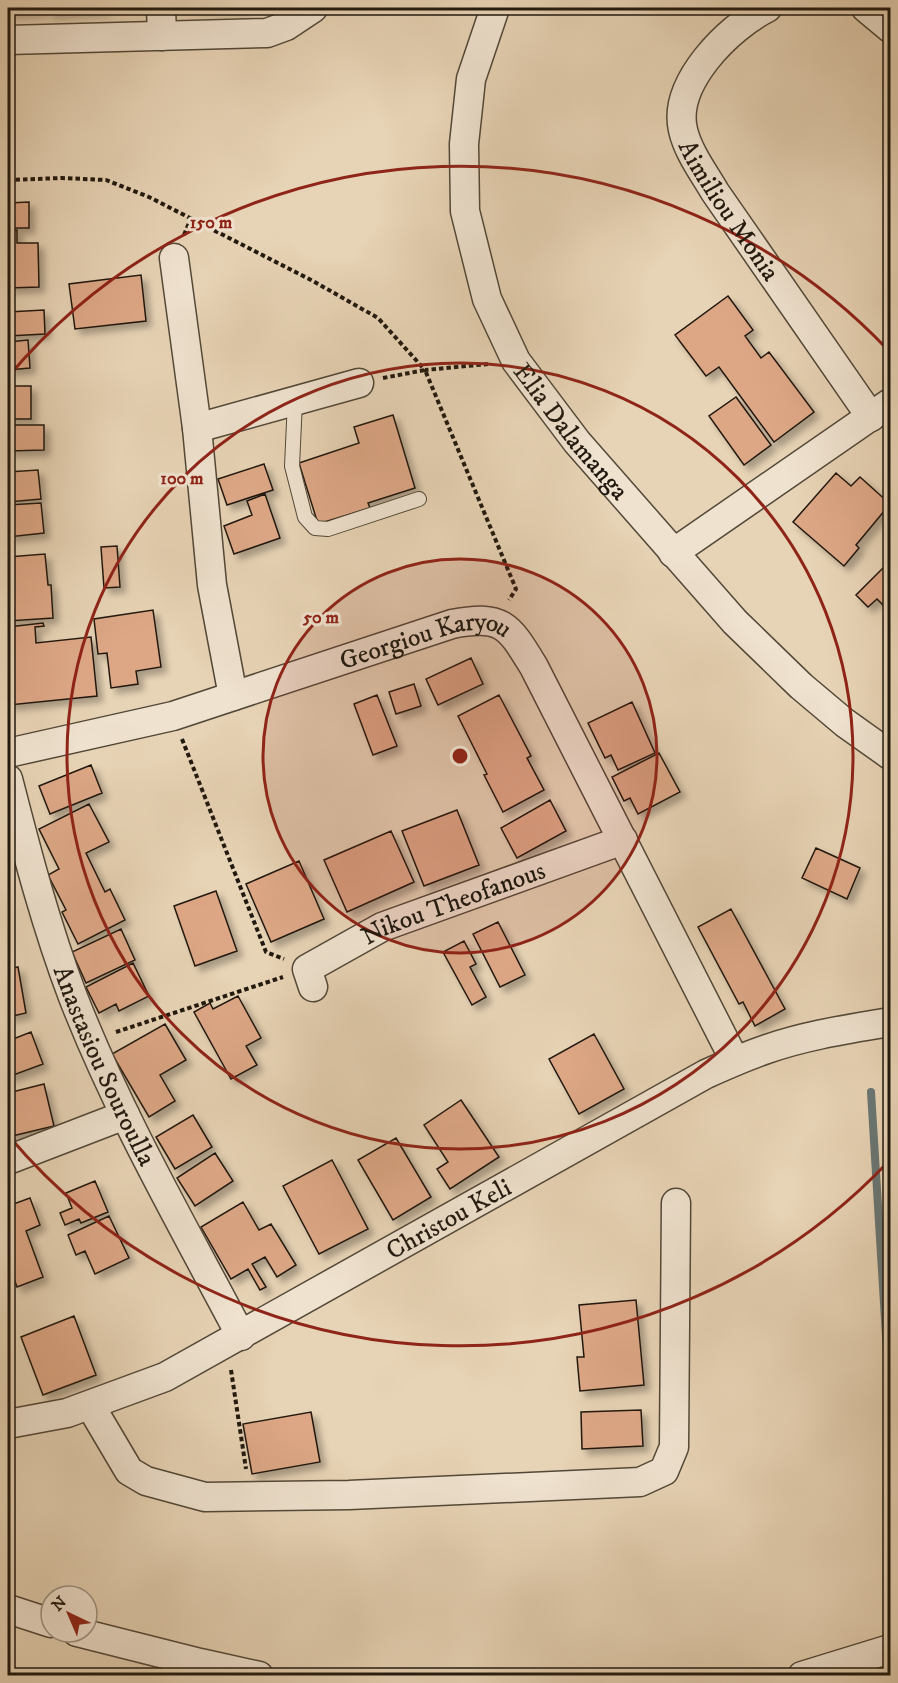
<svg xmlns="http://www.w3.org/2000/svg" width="898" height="1683" viewBox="0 0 898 1683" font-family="'IM FELL DW Pica',serif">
	<defs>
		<filter id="shadow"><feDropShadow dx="5.5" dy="5.5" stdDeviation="3" flood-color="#0004"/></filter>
	</defs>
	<rect width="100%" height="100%" fill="#e7d3b5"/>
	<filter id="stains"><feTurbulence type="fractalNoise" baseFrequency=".00333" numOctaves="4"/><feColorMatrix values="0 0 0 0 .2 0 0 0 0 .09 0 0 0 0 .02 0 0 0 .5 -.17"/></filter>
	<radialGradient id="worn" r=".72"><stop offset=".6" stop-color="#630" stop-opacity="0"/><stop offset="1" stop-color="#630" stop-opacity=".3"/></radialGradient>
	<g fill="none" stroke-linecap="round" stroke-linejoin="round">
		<path stroke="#6a7774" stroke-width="8" d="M871,1092L890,1401"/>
	</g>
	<path fill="#dda786" stroke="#21190f" stroke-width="1.5" filter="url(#shadow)" d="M8,8H43V11L8,12Z
		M48,8H105V10L48,13Z
		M186,8H244V10Z
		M29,202V228H8V203Z
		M17,230V243H38L39,287L8,288V231Z
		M141,275L146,321L75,329L69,284Z
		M728,296L753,330L745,336L761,358L769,352L814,412L774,442L719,367L706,376L675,335Z
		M44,310L45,334L8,336V312Z
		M28,340L30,368L8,370V342Z
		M8,386H31V419H8Z
		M736,397L771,445L744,465L709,416Z
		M393,415L415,488L368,503L370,508L318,524L299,463L359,443L354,427Z
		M8,425H44V450L8,451Z
		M264,464L273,490L227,505L218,479Z
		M38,470L41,499L8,502V472Z
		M836,473L851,486L860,477L890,504L856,545L859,548L844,566L793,522Z
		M265,494L280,538L234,554L224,526L252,515L247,501Z
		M41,503L44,533L8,537V505Z
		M117,546L120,587L104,588L101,547Z
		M45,554L48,585H51L53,618L8,621V557Z
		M890,561V612L877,599L868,607L856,595Z
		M153,610L161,667L136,671L138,684L111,688L107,653L98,654L94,619Z
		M43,623L44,626L35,627L36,643L91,637L97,696L9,705L8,627Z
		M471,658L483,684L438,705L426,679Z
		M414,684L421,706L396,714L389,692Z
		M377,695L397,746L373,755L354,704Z
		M499,695L531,756L527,758L544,790L503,812L484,775L487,774L458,716Z
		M632,702L655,753L618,770L611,755L605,758L588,723Z
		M659,753L680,792L638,814L630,798L624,801L612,777Z
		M91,765L102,793L50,814L39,786Z
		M550,800L566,831L517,858L501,828Z
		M89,804L109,842L86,853L105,892L110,889L125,920L78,944L62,912L66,910L48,875L59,869L39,829Z
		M457,810L479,865L424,886L402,831Z
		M391,831L414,882L347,912L324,860Z
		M816,848L860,868L847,899L802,878Z
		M299,861L324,919L271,942L246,884Z
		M216,891L237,951L195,966L174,906Z
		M731,909L785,1009L755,1026L743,1002L739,1004L698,927Z
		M498,922L525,975L500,987L473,934Z
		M121,929L135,960L86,983L72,952Z
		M464,941L476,964L470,967L486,997L472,1005L443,952Z
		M133,963L149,996L119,1011L116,1004L99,1013L86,987Z
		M18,967L26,1013L8,1017V969Z
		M238,996L261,1038L246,1046L257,1065L231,1079L194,1012L210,1003L213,1009Z
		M165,1024L186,1060L160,1075L175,1101L149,1117L112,1054Z
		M31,1032L43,1064L8,1077V1041Z
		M594,1034L624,1089L579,1114L549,1059Z
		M44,1084L54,1126L8,1137V1093Z
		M461,1100L499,1157L450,1189L437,1169L448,1162L424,1125Z
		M193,1115L212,1147L175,1169L156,1137Z
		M396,1138L431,1197L393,1220L358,1160Z
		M215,1153L233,1181L195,1206L177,1178Z
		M332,1160L368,1229L319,1254L283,1186Z
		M95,1181L108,1212L81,1223L79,1219L65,1225L60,1213L72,1208L66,1193Z
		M30,1198L40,1225L26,1231L43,1277L17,1287L8,1261V1206Z
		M243,1202L259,1230L271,1224L296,1265L277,1277L265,1257L252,1264L266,1287L260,1290L248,1269L231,1279L201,1227Z
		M109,1216L129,1258L95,1274L85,1251L76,1255L68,1235Z
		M636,1300L644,1385L580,1391L577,1357H584L579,1305Z
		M74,1316L96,1375L43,1395L21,1337Z
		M641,1410L643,1446L582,1449L581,1412Z
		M311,1412L320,1462L252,1474L243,1424Z"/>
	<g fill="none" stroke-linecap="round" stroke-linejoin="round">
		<g stroke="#524838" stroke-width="16">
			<path id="lane" d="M295,401L292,466L305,517L315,528L328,529L419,499"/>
		</g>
		<g stroke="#524838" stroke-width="31">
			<g id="street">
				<path d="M161,8L162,36"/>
				<path id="s1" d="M495,8L471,79L464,144L465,211L487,299L516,361L577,442L735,622L801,686L845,723L890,755"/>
				<path id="s2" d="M767,8C729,27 672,83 683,130C688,152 704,173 715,192L871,417"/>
				<path d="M866,8L890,28"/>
				<path d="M8,40L267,33L286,26L313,8"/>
				<path d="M174,258L197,428L212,585L233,696"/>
				<path d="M197,428L359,383"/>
				<path d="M673,553L890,403"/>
				<path id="s3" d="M8,753L173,716L452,624C503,614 509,626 534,667L735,1061"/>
				<path id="s4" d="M8,779C27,853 46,926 73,997C119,1115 182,1224 241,1336"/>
				<path id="s5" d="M313,987L307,969L382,927L623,840"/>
				<path d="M8,1160L125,1115"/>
				<path d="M90,1405L129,1471L146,1481L205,1497L349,1495L640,1482L664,1471L674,1447L676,1203"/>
				<path id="s6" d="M8,1424L67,1413L165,1377L706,1074C726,1065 746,1056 767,1049C807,1035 849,1029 890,1022"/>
				<path d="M8,1609L51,1623"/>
				<path d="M77,1632L200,1663L259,1676"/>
				<path d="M802,1676L890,1649"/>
			</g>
		</g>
		<path stroke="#21190f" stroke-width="4" stroke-dasharray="4.5 3" stroke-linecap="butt" d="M8,180L62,178L106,180L149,197L313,281L378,318L425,370L488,364
			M184,235L191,218
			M383,378L425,370L516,589L509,600
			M182,739L266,952L284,959
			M116,1032L283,977
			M231,1370L246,1469"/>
		<use href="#lane" stroke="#efe2cf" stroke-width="14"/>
		<use href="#street" stroke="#efe2cf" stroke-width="28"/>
	</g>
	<circle cx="460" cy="756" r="197" fill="#8f2418" fill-opacity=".12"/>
	<g fill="none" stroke="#8f2418" stroke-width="3">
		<circle cx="460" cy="756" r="197"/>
		<circle cx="460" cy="756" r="393"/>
		<path d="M888 1162A590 590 0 0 1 8 1135M8 377A590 590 0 0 1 888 350"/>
	</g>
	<g text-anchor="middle" stroke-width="6" stroke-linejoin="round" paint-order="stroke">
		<g font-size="26" fill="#21190f" stroke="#efe2cf">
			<text dy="9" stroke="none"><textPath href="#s2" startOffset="250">Aimiliou Monia</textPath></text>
			<text dy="9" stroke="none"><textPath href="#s1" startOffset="456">Elia Dalamanga</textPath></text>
			<text dy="9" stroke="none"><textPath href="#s3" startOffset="434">Georgiou Karyou</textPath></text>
			<text dy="9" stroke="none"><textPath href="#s5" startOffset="180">Nikou Theofanous</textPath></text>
			<text dy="9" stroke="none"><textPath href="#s4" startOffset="303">Anastasiou Souroulla</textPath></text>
			<text dy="9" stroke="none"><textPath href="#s6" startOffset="489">Christou Keli</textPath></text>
		</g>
	</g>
	<circle cx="460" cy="756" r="9" fill="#8f2418" stroke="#efe2cf" stroke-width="3"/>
	<g font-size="18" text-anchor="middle" font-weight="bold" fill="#8f2418" stroke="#efe2cf" stroke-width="6" stroke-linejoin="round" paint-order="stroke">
		<text x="211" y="228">150 m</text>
		<text x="182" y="484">100 m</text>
		<text x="321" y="623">50 m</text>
	</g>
	<rect width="898" height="1683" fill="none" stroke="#e7d3b5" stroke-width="30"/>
	<rect x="9" y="9" width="880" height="1665" fill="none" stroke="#21190f" stroke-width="3"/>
	<rect x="15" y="15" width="868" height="1653" fill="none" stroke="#21190f" stroke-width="1.5"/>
	<g transform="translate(69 1614) rotate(316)"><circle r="28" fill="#efe2cf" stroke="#9d9282" stroke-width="1.5"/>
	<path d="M0-4.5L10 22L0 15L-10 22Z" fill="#8f2418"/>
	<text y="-9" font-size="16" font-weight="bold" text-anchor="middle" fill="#21190f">N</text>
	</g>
	<rect width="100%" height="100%" filter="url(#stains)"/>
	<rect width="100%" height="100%" fill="url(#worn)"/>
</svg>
